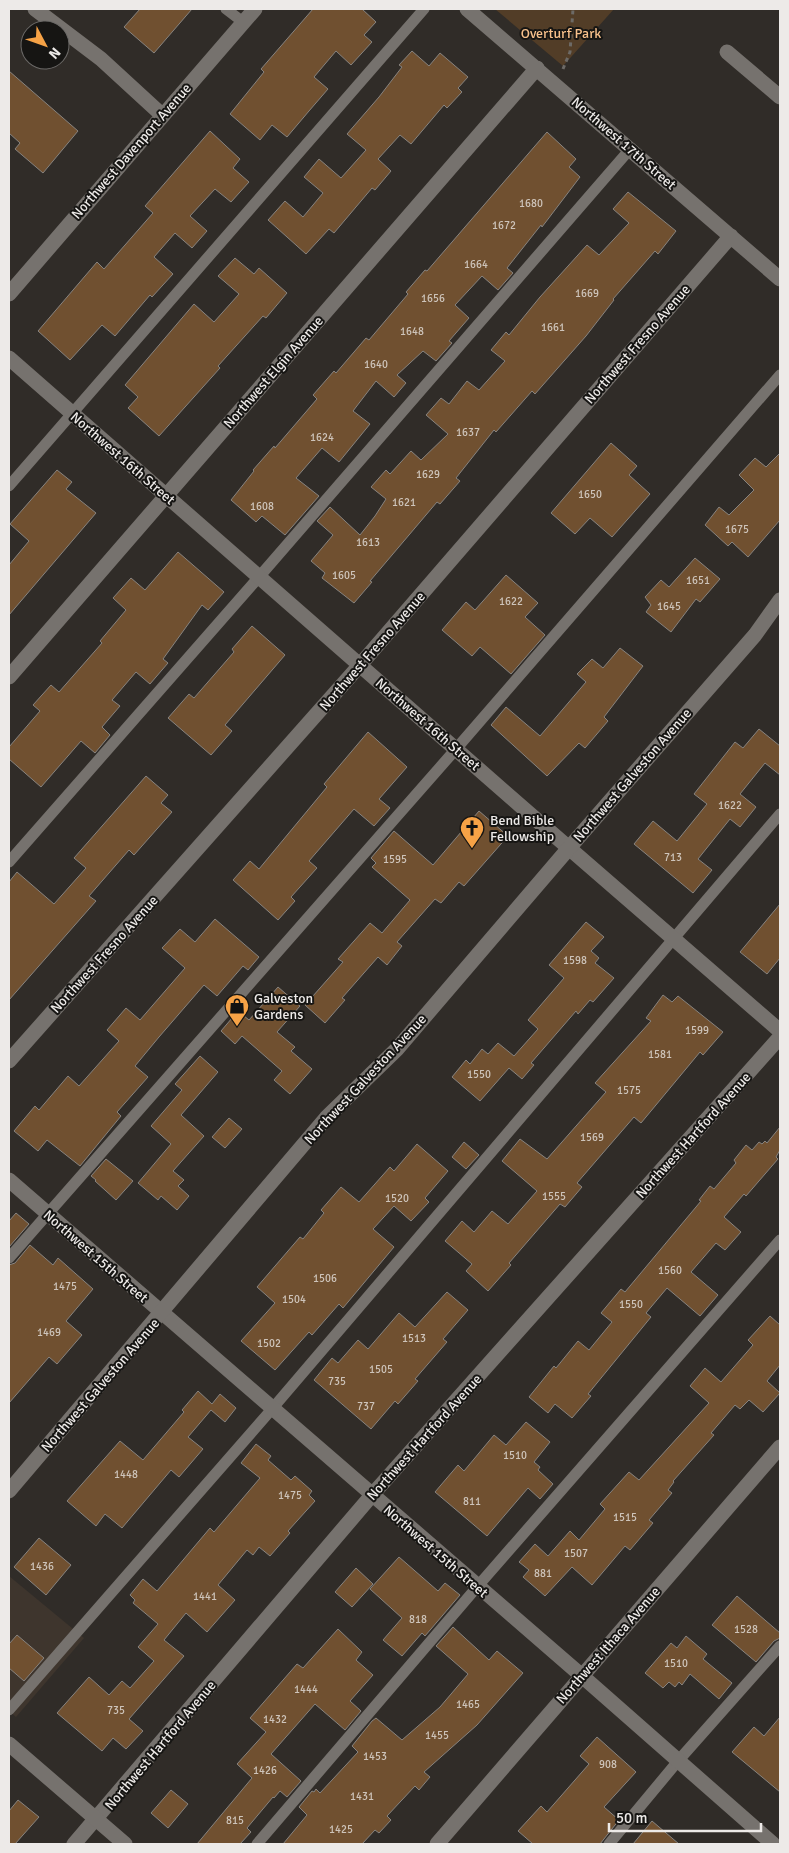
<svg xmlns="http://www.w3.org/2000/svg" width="789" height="1853" viewBox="0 0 789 1853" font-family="Signika,sans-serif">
	<rect width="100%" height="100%" fill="#302c28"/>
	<path fill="#3e352d" d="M9,1576L84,1638L16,1717L9,1711Z"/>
	<path fill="#523d27" d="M495,9H614L563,66Z"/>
	<path fill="#705030" stroke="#87837f" d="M140,9H192L154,53L124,27Z
		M313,9H362L376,22L364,35L372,42L351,65L336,51L314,77L328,89L309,111L287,137L272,125L260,140L230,114L264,72L261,69Z
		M412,51L429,66L440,53L468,77L458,88L462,92L447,108L444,105L411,144L400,135L378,159L391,171L375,190L372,188L334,233L329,229L306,254L268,220L285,201L303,217L323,193L304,177L319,159L341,178L366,150L347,134L379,97L402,67L399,65Z
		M9,71L78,131L43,173L15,149L20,143L9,133Z
		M210,131L240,159L233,168L249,182L231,202L215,189L190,216L207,231L192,248L175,233L154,257L173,274L152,297L150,295L115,336L102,325L70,360L38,331L97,262L104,269L153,213L145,206Z
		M547,132L576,159L569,167L580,177L542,227L541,225L507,268L513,273L498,290L482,276L455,305L469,318L449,341L452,343L436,361L423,351L397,375L406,383L394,397L376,381L353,411L370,424L339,462L322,448L296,478L319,496L285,535L262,516L256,522L231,500L254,471L253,470L274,446L275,448L317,399L313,395L334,371L336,373L366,338L369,340L408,294L406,292L425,270L427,271Z
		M628,192L676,231L658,254L655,251L613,299L614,300L586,336L535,394L532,391L496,432L494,430L456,478L460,481L440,504L437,502L370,581L372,582L354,603L322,578L325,573L311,561L333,535L317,521L330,507L360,535L375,516L386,499L371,487L386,470L390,474L411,451L421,460L448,434L426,415L441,398L449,404L467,381L479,390L505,361L491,350L506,332L509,335L540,297L587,245L599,255L629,223L613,209Z
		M235,258L254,274L259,268L287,293L266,318L263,316L218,366L220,368L159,436L128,408L138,397L125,385L194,304L214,322L239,294L218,276Z
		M611,443L637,466L629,475L650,494L612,537L590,518L575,534L551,513Z
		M780,453V520L748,557L732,542L728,546L705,525L719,507L729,515L754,490L739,475L755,458L766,467Z
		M57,470L72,482L66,489L96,513L9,615V565L29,541L10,524Z
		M178,552L224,592L208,610L202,605L163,659L168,663L150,684L136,672L112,700L120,706L102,727L110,735L95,753L81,741L41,787L9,759V747L40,711L33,705L51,685L59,692L102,643L100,641L126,610L113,598L131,578L145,590Z
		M695,558L720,579L700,602L696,599L671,632L646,612L651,605L645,597L661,580L669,587Z
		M506,575L538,603L525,617L545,635L511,674L480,647L472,656L442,630L466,602L475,610Z
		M252,626L285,655L225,725L232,731L211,755L168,718L189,694L194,698L234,652L232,649Z
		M620,648L643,666L604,717L608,721L585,748L579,743L547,776L491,725L506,707L540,736L586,682L577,674L592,659L603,668Z
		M759,729L780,746V775L765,763L740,794L756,807L740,827L730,819L698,859L712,870L693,893L634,844L653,821L677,841L707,804L694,794L735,742L743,748Z
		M368,732L407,767L379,799L390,808L374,826L354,809L309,861L317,868L291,897L295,901L278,920L233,880L250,861L259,869L327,787L324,784Z
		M146,776L168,795L161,803L172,812L134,855L129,850L89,896L96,901L9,1000V882L17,872L54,904L86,868L74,858Z
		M479,811L508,836L464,886L459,882L441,903L435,899L397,942L402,946L387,965L378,957L342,998L345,1000L325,1023L305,1005L343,962L338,959L370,923L382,933L410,900L372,867L376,863L371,858L394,831L433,865Z
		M780,904V958L767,974L740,952Z
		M215,919L259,957L248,970L243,966L217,996L204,985L159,1037L135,1066L148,1077L117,1112L121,1116L80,1166L47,1140L38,1151L14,1131L35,1106L39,1110L68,1076L79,1086L119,1041L107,1030L126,1008L140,1020L185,968L162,948L180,929L195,942Z
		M586,922L604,937L591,951L599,958L595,963L614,978L593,1002L590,1000L578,1014L576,1011L531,1063L534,1065L522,1079L509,1068L480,1101L452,1077L466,1060L470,1064L482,1049L488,1054L498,1043L514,1056L538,1029L528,1020L564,978L549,965Z
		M278,987L300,1006L277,1032L295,1047L291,1051L312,1069L290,1094L274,1080L282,1071L242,1036L235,1044L221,1031L238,1011L249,1020Z
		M663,995L672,1002L678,996L723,1032L703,1055L700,1052L641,1123L634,1117L577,1183L582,1187L565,1207L560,1204L509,1263L511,1265L488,1291L466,1271L472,1264L445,1241L462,1221L474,1232L492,1211L508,1224L537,1191L502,1161L520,1139L547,1159L606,1092L595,1083L651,1021L646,1018Z
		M200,1056L218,1072L181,1115L204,1136L173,1171L184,1180L178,1186L189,1196L177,1210L161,1196L158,1200L138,1183L171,1144L151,1126L182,1090L175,1084Z
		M229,1118L242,1129L225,1148L212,1137Z
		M780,1127V1150L776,1157L778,1159L746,1196L744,1194L724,1217L741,1232L725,1250L716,1243L691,1272L718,1295L700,1316L667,1288L646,1313L651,1317L588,1394L591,1396L572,1418L555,1404L548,1413L529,1397L554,1366L556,1368L578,1341L589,1350L612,1322L601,1313L621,1289L625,1292L701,1201L699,1200L710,1186L714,1189L736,1163L734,1160L746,1145L752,1150L759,1142L762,1144L765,1141L767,1143Z
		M464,1142L479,1155L466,1169L452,1157Z
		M417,1144L448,1171L425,1198L429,1202L411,1221L394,1206L373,1229L394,1247L343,1308L339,1304L312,1335L309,1332L275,1370L241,1341L275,1303L257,1287L300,1237L303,1239L324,1213L321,1210L341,1187L359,1202L390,1167L394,1171Z
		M106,1159L133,1181L116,1200L95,1181L96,1180L91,1176Z
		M16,1213L29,1224L9,1247V1221Z
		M30,1245L53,1265L58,1258L93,1289L66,1321L82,1335L57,1364L49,1357L9,1403V1265L15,1263Z
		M447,1292L468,1310L443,1339L447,1342L415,1379L418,1381L398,1404L395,1401L371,1429L314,1380L332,1358L338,1363L358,1340L368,1349L399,1313L415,1327Z
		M770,1316L780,1325V1365L767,1381L780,1393L763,1412L749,1400L740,1409L735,1405L711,1433L714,1435L673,1481L674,1482L668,1490L672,1493L649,1520L653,1523L630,1550L625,1546L592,1585L572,1567L545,1596L523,1577L529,1570L519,1562L535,1544L548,1556L570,1531L579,1540L605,1509L600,1504L629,1472L639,1480L709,1403L690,1386L705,1368L721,1382L753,1345L748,1340Z
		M198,1391L212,1404L220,1394L236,1408L225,1422L211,1410L188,1437L203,1449L179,1477L171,1470L122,1528L105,1514L96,1526L67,1501L120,1441L143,1460L184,1412L182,1410Z
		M526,1422L550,1442L534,1462L540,1467L538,1470L553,1484L540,1499L528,1488L487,1536L435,1492L458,1465L464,1471L494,1435L506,1445Z
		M256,1444L271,1456L268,1460L291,1480L295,1476L312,1491L309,1495L315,1501L288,1531L290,1533L270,1556L259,1547L253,1555L247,1550L218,1585L235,1600L207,1632L186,1613L164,1640L184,1656L129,1719L143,1731L126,1749L113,1738L102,1751L57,1713L89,1677L109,1695L122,1681L130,1688L154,1661L138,1647L158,1624L133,1603L135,1600L130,1595L143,1579L157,1591L210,1528L214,1532L260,1478L241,1463Z
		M39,1538L71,1565L46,1595L14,1567Z
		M399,1557L438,1591L445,1583L460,1595L425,1636L422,1633L402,1656L383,1640L402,1618L370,1589Z
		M356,1568L373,1584L352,1607L335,1592Z
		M737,1596L780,1633V1638L774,1641L756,1662L712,1625Z
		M453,1627L489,1660L497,1651L523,1673L477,1725L424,1772L430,1777L419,1790L415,1786L387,1816L391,1820L379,1833L375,1830L362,1844H283L307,1815L299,1807L312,1791L314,1792L316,1789L320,1793L358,1752L352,1746L372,1721L376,1718L402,1740L440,1707L468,1674L436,1646Z
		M338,1629L362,1652L356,1660L373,1675L350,1701L361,1711L345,1730L315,1704L271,1754L301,1781L287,1797L280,1791L274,1798L273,1797L247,1828L251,1832L240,1844H197L252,1778L237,1764L266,1732L250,1718L297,1664L303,1668Z
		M17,1635L44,1658L24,1681L9,1668V1644Z
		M686,1636L707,1654L703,1659L732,1683L719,1699L690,1674L682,1685L679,1682L675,1687L669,1682L663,1688L645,1673L671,1643L677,1648Z
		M780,1717V1792L732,1752L754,1727L764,1736Z
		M597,1737L636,1772L604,1807L619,1820L600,1844H533L518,1831L541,1806L547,1812L589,1764L580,1756Z
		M171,1790L188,1804L168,1828L151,1813Z
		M18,1800L39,1817L15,1844H9V1811Z
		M652,1821L679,1844H633Z"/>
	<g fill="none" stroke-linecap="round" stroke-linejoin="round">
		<path stroke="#6d6a66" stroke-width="3" stroke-dasharray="4 4" stroke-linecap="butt" d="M563,69L570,52L573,9"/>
		<path stroke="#76726e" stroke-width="11" d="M226,9L243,22
			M9,486L424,9
			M9,862L259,577L631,148
			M9,1258L456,749L780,375
			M9,1710L272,1409L780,814
			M257,1844L477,1587L780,1240
			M609,1844L678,1761L780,1646"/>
		<path stroke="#76726e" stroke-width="15" d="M35,9L101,59L162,115
			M467,9L780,279
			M727,52L780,97
			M9,294L255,9
			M9,358L547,829L780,1031
			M9,677L537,68
			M9,1061L360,665L731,236
			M9,1180L582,1676L773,1844
			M74,1844L372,1495L780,1037
			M437,1844L780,1447"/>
		<path stroke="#76726e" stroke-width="15" d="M9,1491L326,1118L397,1049L569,848L755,635L780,600
			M9,1744L125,1844"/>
	</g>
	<defs>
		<g id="church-pin" transform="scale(1.25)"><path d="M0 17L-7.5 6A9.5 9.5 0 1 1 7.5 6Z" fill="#f6a246" stroke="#161513"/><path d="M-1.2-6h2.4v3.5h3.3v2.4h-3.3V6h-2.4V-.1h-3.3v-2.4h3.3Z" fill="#111"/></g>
		<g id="shop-pin" transform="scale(1.25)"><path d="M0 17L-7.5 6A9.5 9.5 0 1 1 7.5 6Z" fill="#f6a246" stroke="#161513"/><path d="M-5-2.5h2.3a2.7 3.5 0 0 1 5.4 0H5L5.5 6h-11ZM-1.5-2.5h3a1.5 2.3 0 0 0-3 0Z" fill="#111"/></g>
	</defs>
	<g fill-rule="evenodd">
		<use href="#church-pin" x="472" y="828"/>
		<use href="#shop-pin" x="237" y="1006"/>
	</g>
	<g text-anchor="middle" stroke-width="4" stroke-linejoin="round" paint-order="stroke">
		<g font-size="11" fill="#cec4ba">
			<text x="531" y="207">1680</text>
			<text x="504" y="229">1672</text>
			<text x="476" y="268">1664</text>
			<text x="587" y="297">1669</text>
			<text x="433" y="302">1656</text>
			<text x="553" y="331">1661</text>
			<text x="412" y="335">1648</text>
			<text x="376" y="368">1640</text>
			<text x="468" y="436">1637</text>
			<text x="322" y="441">1624</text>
			<text x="428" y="478">1629</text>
			<text x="590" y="498">1650</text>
			<text x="404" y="506">1621</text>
			<text x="262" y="510">1608</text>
			<text x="737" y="533">1675</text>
			<text x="368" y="546">1613</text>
			<text x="344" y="579">1605</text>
			<text x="698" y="584">1651</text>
			<text x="511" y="605">1622</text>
			<text x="669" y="610">1645</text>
			<text x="730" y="809">1622</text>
			<text x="673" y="861">713</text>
			<text x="395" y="863">1595</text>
			<text x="575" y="964">1598</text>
			<text x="697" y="1034">1599</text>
			<text x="660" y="1058">1581</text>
			<text x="479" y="1078">1550</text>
			<text x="629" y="1094">1575</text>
			<text x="592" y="1141">1569</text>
			<text x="554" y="1200">1555</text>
			<text x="397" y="1202">1520</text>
			<text x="670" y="1274">1560</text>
			<text x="325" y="1282">1506</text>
			<text x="65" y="1290">1475</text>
			<text x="294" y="1303">1504</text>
			<text x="631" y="1308">1550</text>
			<text x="49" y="1336">1469</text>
			<text x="414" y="1342">1513</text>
			<text x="269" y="1347">1502</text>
			<text x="381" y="1373">1505</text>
			<text x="337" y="1385">735</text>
			<text x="366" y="1410">737</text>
			<text x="515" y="1459">1510</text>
			<text x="126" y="1478">1448</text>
			<text x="290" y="1499">1475</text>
			<text x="472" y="1505">811</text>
			<text x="625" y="1521">1515</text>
			<text x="576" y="1557">1507</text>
			<text x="42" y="1570">1436</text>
			<text x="543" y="1577">881</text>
			<text x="205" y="1600">1441</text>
			<text x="418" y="1623">818</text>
			<text x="746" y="1633">1528</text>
			<text x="676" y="1667">1510</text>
			<text x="306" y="1693">1444</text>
			<text x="468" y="1708">1465</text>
			<text x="116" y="1714">735</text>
			<text x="275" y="1723">1432</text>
			<text x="437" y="1739">1455</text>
			<text x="375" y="1760">1453</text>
			<text x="608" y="1768">908</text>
			<text x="265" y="1774">1426</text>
			<text x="362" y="1800">1431</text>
			<text x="235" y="1824">815</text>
			<text x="341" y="1833">1425</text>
		</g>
		<g font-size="14" fill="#f7c08b" stroke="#161513">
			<text x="561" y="38">Overturf Park</text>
		</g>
		<g font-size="14" fill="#edeae8" stroke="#161513">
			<text transform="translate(624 143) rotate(41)" y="5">Northwest 17th Street</text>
			<text transform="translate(131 151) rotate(-49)" y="5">Northwest Davenport Avenue</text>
			<text transform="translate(637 344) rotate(-49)" y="5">Northwest Fresno Avenue</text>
			<text transform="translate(273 372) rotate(-49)" y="5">Northwest Elgin Avenue</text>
			<text transform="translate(123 458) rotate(41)" y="5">Northwest 16th Street</text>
			<text transform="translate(372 651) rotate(-49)" y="5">Northwest Fresno Avenue</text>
			<text transform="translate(428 724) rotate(41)" y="5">Northwest 16th Street</text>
			<text transform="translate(632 775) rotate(-49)" y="5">Northwest Galveston Avenue</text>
			<text transform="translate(104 954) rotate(-48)" y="5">Northwest Fresno Avenue</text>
			<text transform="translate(365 1079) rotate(-47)" y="5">Northwest Galveston Avenue</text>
			<text transform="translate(693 1135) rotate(-48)" y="5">Northwest Hartford Avenue</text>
			<text transform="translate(96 1256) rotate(41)" y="5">Northwest 15th Street</text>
			<text transform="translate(100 1385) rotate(-49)" y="5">Northwest Galveston Avenue</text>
			<text transform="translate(424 1437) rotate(-48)" y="5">Northwest Hartford Avenue</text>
			<text transform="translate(436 1551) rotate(41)" y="5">Northwest 15th Street</text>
			<text transform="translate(608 1645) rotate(-49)" y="5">Northwest Ithaca Avenue</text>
			<text transform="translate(160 1745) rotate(-50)" y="5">Northwest Hartford Avenue</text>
		</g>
		<g font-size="14" fill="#edeae8" stroke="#161513" text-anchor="start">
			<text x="490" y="825">Bend Bible<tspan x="490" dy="16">Fellowship</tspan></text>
			<text x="254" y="1003">Galveston<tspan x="254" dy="16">Gardens</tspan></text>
		</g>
	</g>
	<rect width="789" height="1853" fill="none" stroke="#edeae8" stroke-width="20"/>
	<g transform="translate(45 45) rotate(131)"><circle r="24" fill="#161513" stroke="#6c6a68"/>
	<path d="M0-4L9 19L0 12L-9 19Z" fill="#f6a246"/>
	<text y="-8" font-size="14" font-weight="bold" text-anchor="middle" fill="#edeae8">N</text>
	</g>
	<path d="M609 1823v8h152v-8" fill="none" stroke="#edeae8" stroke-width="2.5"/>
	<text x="616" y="1823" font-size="15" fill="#edeae8" stroke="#161513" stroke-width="4" paint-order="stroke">50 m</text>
</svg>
